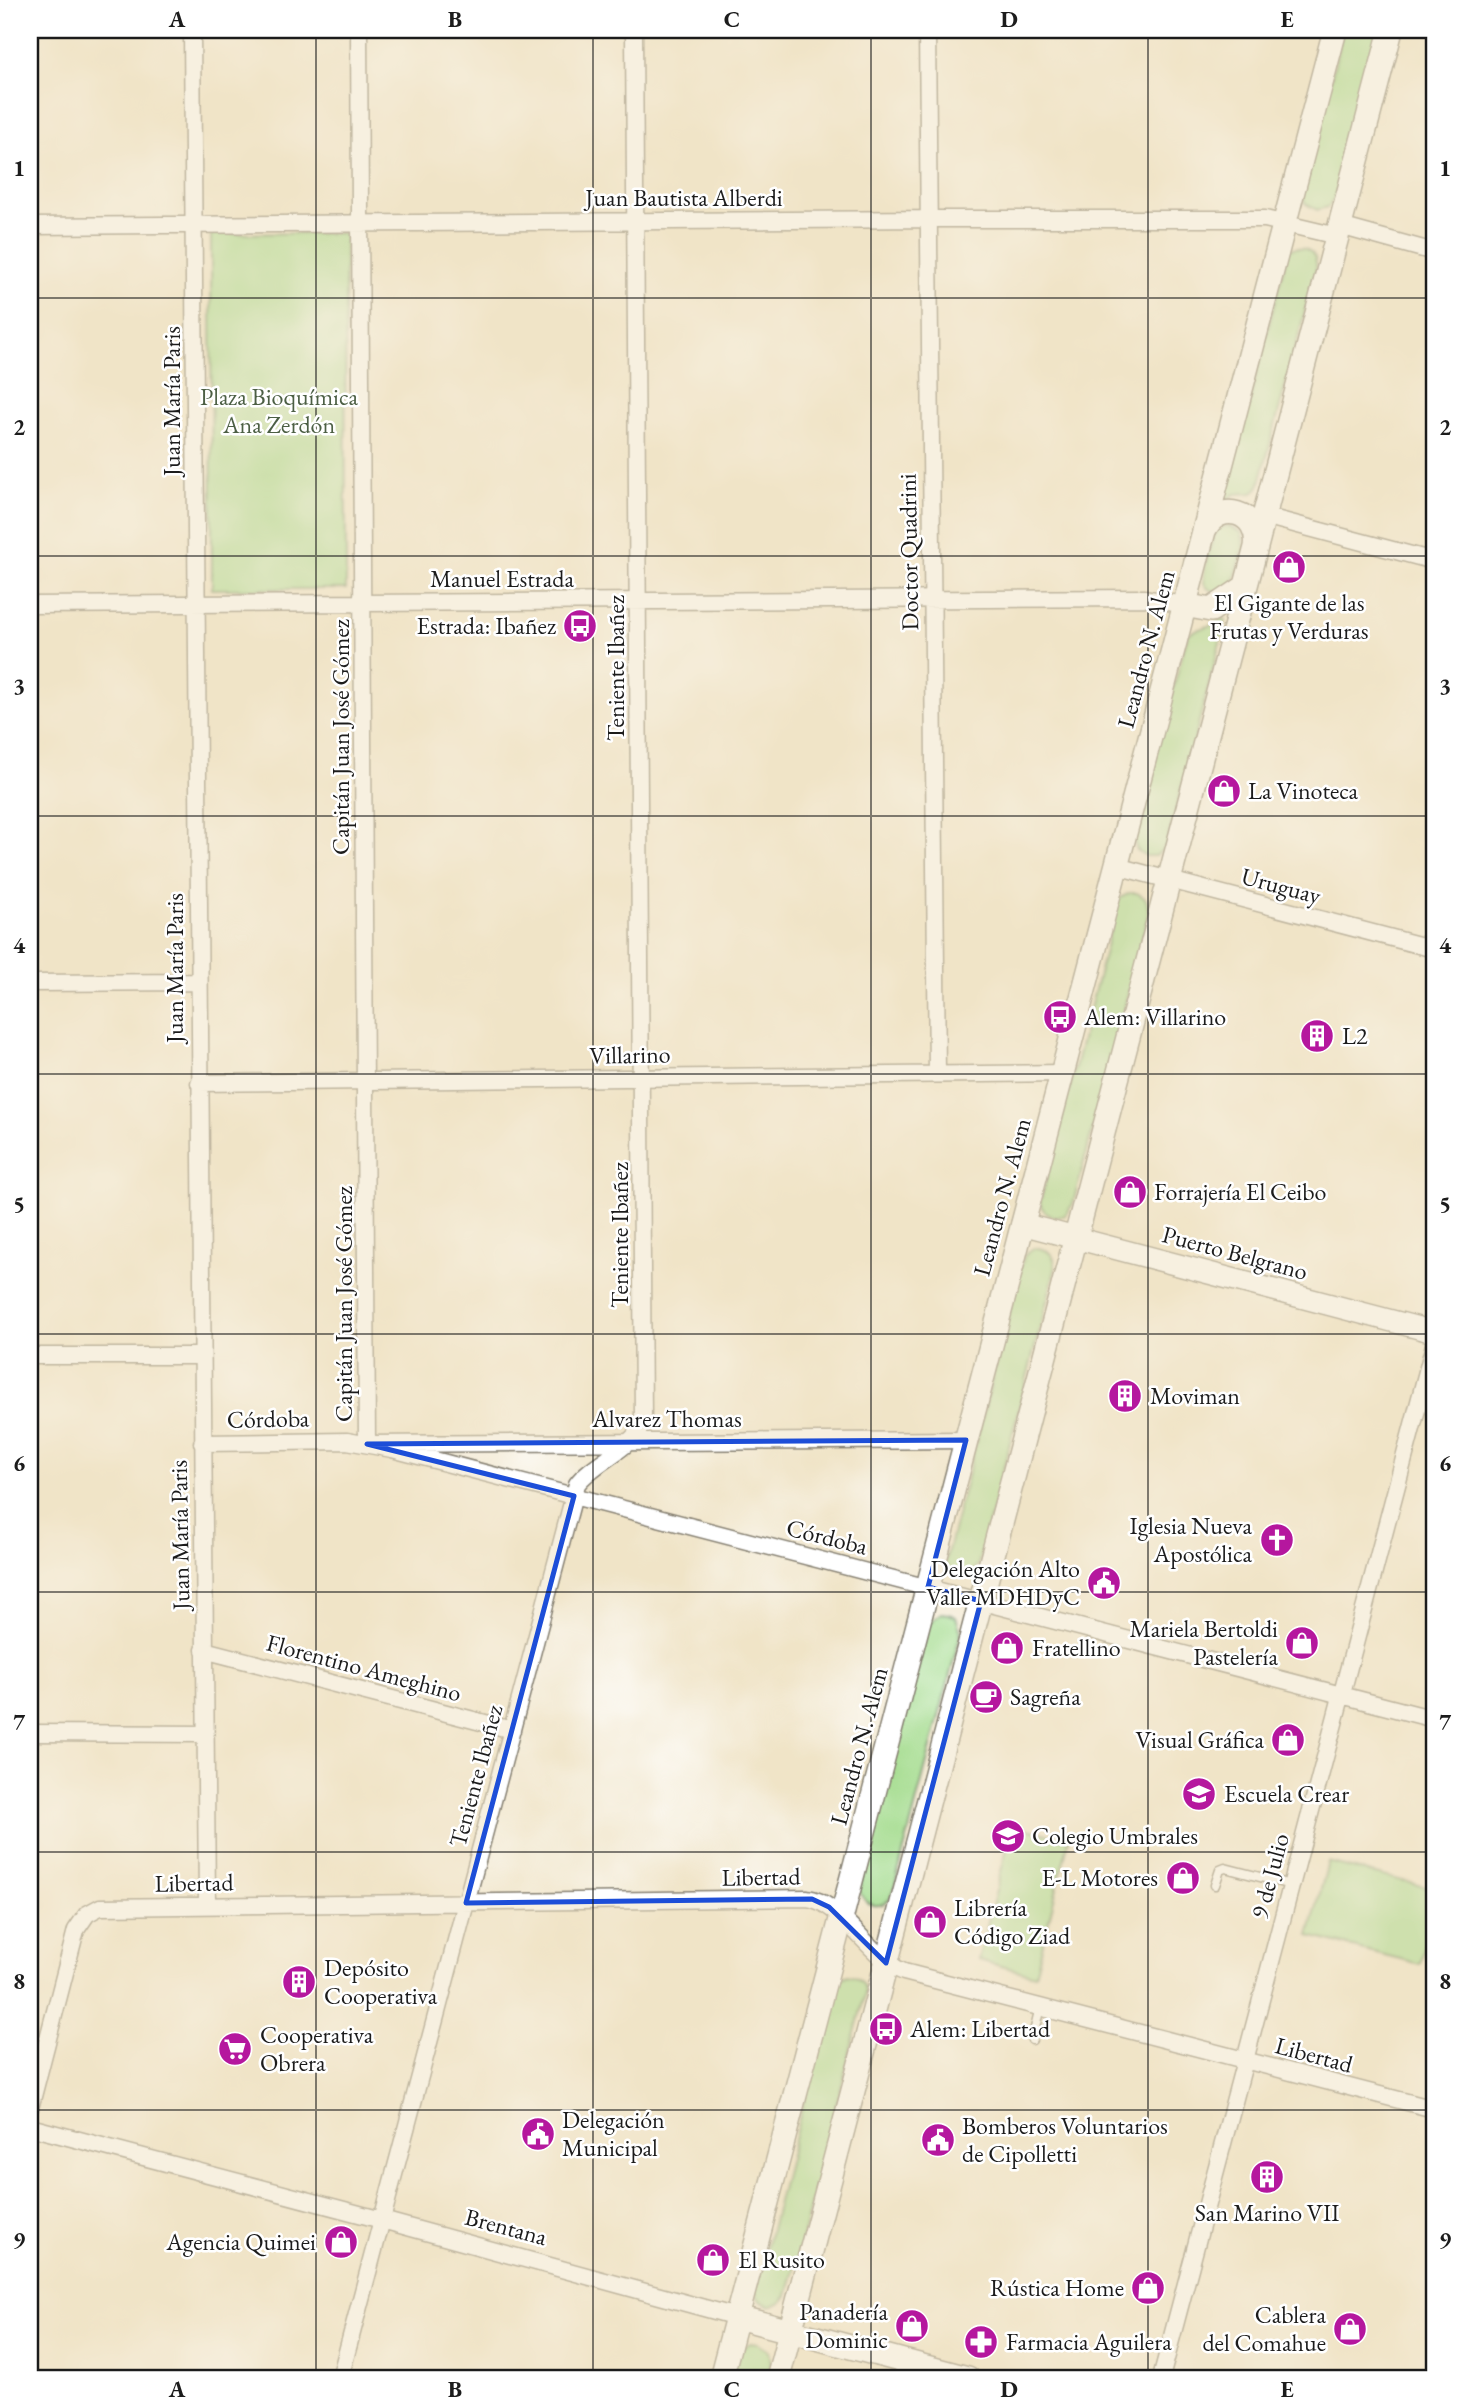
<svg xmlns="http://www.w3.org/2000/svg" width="1464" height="2408" viewBox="0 0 1464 2408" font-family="'EB Garamond',serif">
	<rect width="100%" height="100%" fill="#fff"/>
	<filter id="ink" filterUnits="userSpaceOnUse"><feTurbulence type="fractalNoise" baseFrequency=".0143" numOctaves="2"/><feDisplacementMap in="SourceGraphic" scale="14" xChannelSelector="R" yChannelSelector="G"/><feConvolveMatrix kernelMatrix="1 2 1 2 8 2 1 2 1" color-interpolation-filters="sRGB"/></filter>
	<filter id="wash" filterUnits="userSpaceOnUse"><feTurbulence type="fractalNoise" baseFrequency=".00686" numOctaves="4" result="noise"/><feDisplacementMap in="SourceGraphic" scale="28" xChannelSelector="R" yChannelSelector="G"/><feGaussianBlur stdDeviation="1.57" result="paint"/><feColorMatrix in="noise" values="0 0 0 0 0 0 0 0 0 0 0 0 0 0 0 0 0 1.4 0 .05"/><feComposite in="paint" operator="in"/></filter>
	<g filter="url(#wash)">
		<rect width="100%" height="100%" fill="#f0e4c7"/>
		<path fill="#a4dc8e" stroke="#607c55" stroke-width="2" d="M1343,30H1380L1334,199L1328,207L1317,210L1306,204L1302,197Z
			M345,233L346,589H212L211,234Z
			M1293,248C1308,246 1318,254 1316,269L1259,486L1253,493L1235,494L1223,503L1288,251Z
			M1229,526L1242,533L1244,547L1234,582L1222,592C1214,592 1206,590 1204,582C1202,574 1212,534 1219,529C1222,526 1225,526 1229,526Z
			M1223,618L1226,620L1166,846L1156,856H1146L1137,850L1133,838L1188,634C1200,626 1211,629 1223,618Z
			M1129,893H1137L1146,899L1149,912L1073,1204L1065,1215C1054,1219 1044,1215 1040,1203L1118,900Z
			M1038,1248C1051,1250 1056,1258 1055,1270L978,1565L971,1573C959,1578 950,1574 945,1562L1024,1256L1032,1249Z
			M941,1613L949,1614L956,1617L961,1632L892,1896C881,1911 865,1907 859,1890L929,1623Z
			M1013,1825L1069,1840L1035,1975L978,1960Z
			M1328,1862L1434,1889V1910L1420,1964L1309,1936Z
			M848,1975C859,1977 865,1982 865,1994L787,2296L782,2302L770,2306L760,2301L755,2292L834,1982Z
			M750,2343L758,2344L769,2351L771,2362L767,2378H731L741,2349Z"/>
	</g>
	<g filter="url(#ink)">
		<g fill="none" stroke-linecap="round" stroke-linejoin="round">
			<g stroke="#868072" stroke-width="11">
				<path id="service" d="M1215,1885L1220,1870L1225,1868L1291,1885
					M1032,2040L1040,2007"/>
			</g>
			<g stroke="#868072" stroke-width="19">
				<path id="minor" d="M192,30L207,1905
					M359,30L367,1444L966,1440
					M927,30L937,1074
					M30,226L929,219H1265L1337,236
					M1340,226L1434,252
					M1264,516L1434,561
					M30,605L1145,598L1184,605
					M1116,866L1434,949
					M30,983L198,982
					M199,1083L1062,1073
					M30,1356H201
					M202,1443L347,1441L392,1449L1434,1719
					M204,1650L512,1730
					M30,1733L205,1734
					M30,2108L76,1930L87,1914L100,1907L807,1898C841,1901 869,1958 904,1972L1434,2109
					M30,2127L382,2220L737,2317
					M340,2378L577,1484C594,1461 636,1447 643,1421L634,30
					M1161,2378L1434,1345"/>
			</g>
			<g stroke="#868072" stroke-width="24">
				<path id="tertiary" d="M1022,1224L1434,1332"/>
			</g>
			<g stroke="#868072" stroke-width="26">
				<path id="secondary" d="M1204,531C1218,499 1261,511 1256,547
					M1184,605L1211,610L1245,587
					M737,2317L968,2378
					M721,2378L1335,30
					M778,2378L1391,30"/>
			</g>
			<use href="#service" stroke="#fff" stroke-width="8"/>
			<use href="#minor" stroke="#fff" stroke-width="16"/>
			<use href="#tertiary" stroke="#fff" stroke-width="21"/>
			<use href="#secondary" stroke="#fff" stroke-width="23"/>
		</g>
	</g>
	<path d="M0 0H1464V2408H0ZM966,1440L928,1587L981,1601L886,1963L829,1907L812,1899L466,1903L574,1496L367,1444Z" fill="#f0e4c7" fill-opacity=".55" fill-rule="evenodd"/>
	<path fill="none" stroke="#1d4ed8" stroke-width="5" stroke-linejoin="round" d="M966,1440L928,1587L981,1601L886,1963L829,1907L812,1899L466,1903L574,1496L367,1444Z"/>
	<path fill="none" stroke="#1c1c1c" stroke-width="2" stroke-opacity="0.55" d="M316,30V2378M593,30V2378M871,30V2378M1148,30V2378M30,298H1434M30,556H1434M30,816H1434M30,1074H1434M30,1334H1434M30,1592H1434M30,1852H1434M30,2110H1434"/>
	<defs>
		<g id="shop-disc" transform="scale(1.75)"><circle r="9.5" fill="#b5179e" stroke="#fff"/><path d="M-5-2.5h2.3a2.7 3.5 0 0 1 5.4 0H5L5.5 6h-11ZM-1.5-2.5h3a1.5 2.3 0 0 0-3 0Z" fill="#fff"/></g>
		<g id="bus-disc" transform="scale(1.75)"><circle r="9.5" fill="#b5179e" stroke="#fff"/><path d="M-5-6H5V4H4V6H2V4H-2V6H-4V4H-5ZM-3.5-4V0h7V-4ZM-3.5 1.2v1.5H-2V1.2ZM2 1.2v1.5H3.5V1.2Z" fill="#fff"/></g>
		<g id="building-disc" transform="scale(1.75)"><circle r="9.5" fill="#b5179e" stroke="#fff"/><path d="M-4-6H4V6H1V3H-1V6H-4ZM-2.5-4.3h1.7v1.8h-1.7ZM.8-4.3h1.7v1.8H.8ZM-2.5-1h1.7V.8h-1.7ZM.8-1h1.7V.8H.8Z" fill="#fff"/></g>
		<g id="church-disc" transform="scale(1.75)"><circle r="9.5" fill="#b5179e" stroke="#fff"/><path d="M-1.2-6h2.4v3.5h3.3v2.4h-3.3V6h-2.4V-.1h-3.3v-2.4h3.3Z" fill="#fff"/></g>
		<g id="civic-disc" transform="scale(1.75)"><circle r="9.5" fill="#b5179e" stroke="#fff"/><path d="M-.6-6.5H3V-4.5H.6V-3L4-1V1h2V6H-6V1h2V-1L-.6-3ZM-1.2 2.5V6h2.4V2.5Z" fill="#fff"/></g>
		<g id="cafe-disc" transform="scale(1.75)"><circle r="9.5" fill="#b5179e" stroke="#fff"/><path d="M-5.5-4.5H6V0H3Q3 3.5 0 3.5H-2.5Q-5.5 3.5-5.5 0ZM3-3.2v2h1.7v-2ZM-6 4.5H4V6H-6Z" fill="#fff"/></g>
		<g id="school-disc" transform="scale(1.75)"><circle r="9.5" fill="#b5179e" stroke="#fff"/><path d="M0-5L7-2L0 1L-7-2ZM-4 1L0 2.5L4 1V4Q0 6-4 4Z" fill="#fff"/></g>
		<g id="supermarket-disc" transform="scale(1.75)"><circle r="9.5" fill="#b5179e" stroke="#fff"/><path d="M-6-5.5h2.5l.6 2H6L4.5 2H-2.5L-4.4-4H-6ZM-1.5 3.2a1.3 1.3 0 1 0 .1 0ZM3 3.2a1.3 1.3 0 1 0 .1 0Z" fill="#fff"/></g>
		<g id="pharmacy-disc" transform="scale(1.75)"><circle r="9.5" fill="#b5179e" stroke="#fff"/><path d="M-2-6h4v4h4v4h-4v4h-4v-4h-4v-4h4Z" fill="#fff"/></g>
	</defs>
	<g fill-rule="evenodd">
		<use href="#shop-disc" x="1289" y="567"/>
		<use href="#bus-disc" x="580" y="626"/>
		<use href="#shop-disc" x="1224" y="791"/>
		<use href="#bus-disc" x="1060" y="1017"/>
		<use href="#building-disc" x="1317" y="1036"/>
		<use href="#shop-disc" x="1130" y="1192"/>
		<use href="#building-disc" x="1125" y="1396"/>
		<use href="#church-disc" x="1277" y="1540"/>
		<use href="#civic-disc" x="1104" y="1583"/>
		<use href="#shop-disc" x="1302" y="1643"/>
		<use href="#shop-disc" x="1007" y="1648"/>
		<use href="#cafe-disc" x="986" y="1697"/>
		<use href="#shop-disc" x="1288" y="1740"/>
		<use href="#school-disc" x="1199" y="1794"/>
		<use href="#school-disc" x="1008" y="1836"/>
		<use href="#shop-disc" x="1183" y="1878"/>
		<use href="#shop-disc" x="930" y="1922"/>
		<use href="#building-disc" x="299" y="1982"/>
		<use href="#bus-disc" x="886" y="2029"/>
		<use href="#supermarket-disc" x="235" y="2049"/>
		<use href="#civic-disc" x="538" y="2134"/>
		<use href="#civic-disc" x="938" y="2140"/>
		<use href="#building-disc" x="1267" y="2177"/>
		<use href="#shop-disc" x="341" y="2242"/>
		<use href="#shop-disc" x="713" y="2260"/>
		<use href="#shop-disc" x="1148" y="2288"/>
		<use href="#shop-disc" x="912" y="2326"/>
		<use href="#shop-disc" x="1350" y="2329"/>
		<use href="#pharmacy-disc" x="981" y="2342"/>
	</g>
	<g text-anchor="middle" stroke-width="5" stroke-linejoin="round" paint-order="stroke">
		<g font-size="24" fill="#1c1c1c" stroke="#fff">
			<text x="684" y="206">Juan Bautista Alberdi</text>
			<text transform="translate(172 401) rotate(-90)" y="8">Juan María Paris</text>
			<text transform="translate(909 552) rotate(-91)" y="8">Doctor Quadrini</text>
			<text x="502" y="587">Manuel Estrada</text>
			<text transform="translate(1146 649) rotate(-75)" y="8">Leandro N. Alem</text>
			<text transform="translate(616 668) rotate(-90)" y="8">Teniente Ibañez</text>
			<text transform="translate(341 737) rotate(-90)" y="8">Capitán Juan José Gómez</text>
			<text transform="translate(1281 886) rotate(15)" y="8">Uruguay</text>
			<text transform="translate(175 968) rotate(-90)" y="8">Juan María Paris</text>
			<text transform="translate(630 1055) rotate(-1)" y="8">Villarino</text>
			<text transform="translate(1002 1197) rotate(-75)" y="8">Leandro N. Alem</text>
			<text transform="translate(620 1235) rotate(-90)" y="8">Teniente Ibañez</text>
			<text transform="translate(1235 1253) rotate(15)" y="8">Puerto Belgrano</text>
			<text transform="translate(344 1304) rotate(-90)" y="8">Capitán Juan José Gómez</text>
			<text transform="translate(268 1419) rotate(-1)" y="8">Córdoba</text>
			<text x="667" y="1427">Alvarez Thomas</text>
			<text transform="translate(180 1535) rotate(-91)" y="8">Juan María Paris</text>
			<text transform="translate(827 1537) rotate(14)" y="8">Córdoba</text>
			<text transform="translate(364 1668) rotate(15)" y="8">Florentino Ameghino</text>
			<text transform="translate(859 1746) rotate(-75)" y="8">Leandro N. Alem</text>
			<text transform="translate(476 1776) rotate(-75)" y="8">Teniente Ibañez</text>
			<text transform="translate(1270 1876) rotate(-75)" y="8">9 de Julio</text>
			<text transform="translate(761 1877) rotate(-1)" y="8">Libertad</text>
			<text transform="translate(194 1883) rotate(-1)" y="8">Libertad</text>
			<text transform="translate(1314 2055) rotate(15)" y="8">Libertad</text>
			<text transform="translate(506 2227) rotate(15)" y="8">Brentana</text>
		</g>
		<g font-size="24" fill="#4c5f44" stroke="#fff">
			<text x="279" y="405">Plaza Bioquímica<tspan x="279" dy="28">Ana Zerdón</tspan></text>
		</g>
		<g font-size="24" fill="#1c1c1c" stroke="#fff" text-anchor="start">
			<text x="1289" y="611" text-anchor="middle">El Gigante de las<tspan x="1289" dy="28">Frutas y Verduras</tspan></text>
			<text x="556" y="634" text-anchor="end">Estrada: Ibañez</text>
			<text x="1248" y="799">La Vinoteca</text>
			<text x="1084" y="1025">Alem: Villarino</text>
			<text x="1342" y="1044">L2</text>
			<text x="1154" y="1200">Forrajería El Ceibo</text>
			<text x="1150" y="1404">Moviman</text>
			<text x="1252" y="1534" text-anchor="end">Iglesia Nueva<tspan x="1252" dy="28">Apostólica</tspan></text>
			<text x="1080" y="1577" text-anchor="end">Delegación Alto<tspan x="1080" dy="28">Valle MDHDyC</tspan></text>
			<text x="1278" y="1637" text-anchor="end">Mariela Bertoldi<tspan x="1278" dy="28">Pastelería</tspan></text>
			<text x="1032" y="1656">Fratellino</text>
			<text x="1010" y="1705">Sagreña</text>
			<text x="1264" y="1748" text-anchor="end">Visual Gráfica</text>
			<text x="1224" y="1802">Escuela Crear</text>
			<text x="1032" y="1844">Colegio Umbrales</text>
			<text x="1158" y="1886" text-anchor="end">E-L Motores</text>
			<text x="954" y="1916">Librería<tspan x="954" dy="28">Código Ziad</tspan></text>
			<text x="324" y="1976">Depósito<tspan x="324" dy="28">Cooperativa</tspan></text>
			<text x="910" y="2037">Alem: Libertad</text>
			<text x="260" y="2043">Cooperativa<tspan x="260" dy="28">Obrera</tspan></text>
			<text x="562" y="2128">Delegación<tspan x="562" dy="28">Municipal</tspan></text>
			<text x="962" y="2134">Bomberos Voluntarios<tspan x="962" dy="28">de Cipolletti</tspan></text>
			<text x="1267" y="2221" text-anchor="middle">San Marino VII</text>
			<text x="316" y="2250" text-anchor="end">Agencia Quimei</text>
			<text x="738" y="2268">El Rusito</text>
			<text x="1124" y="2296" text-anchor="end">Rústica Home</text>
			<text x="888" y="2320" text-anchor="end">Panadería<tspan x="888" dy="28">Dominic</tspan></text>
			<text x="1326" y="2323" text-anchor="end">Cablera<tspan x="1326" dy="28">del Comahue</tspan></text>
			<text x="1006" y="2350">Farmacia Aguilera</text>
		</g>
	</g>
	<rect width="1464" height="2408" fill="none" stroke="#fff" stroke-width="77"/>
	<rect x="38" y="38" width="1388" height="2332" fill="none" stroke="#1c1c1c" stroke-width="2.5"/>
	<g font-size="23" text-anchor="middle" font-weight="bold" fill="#1c1c1c">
		<text x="177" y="27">A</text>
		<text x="455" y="27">B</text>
		<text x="732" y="27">C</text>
		<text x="1009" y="27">D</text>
		<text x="1287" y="27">E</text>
		<text x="19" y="176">1</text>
		<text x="1445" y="176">1</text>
		<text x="19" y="435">2</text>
		<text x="1445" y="435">2</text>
		<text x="19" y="694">3</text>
		<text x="1445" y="694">3</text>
		<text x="19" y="953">4</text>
		<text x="1445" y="953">4</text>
		<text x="19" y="1212">5</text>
		<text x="1445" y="1212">5</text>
		<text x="19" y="1471">6</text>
		<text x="1445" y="1471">6</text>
		<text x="19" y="1730">7</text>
		<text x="1445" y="1730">7</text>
		<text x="19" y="1989">8</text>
		<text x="1445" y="1989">8</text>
		<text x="19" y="2248">9</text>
		<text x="1445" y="2248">9</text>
		<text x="177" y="2397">A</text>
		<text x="455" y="2397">B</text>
		<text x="732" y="2397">C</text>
		<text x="1009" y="2397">D</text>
		<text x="1287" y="2397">E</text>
	</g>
</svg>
